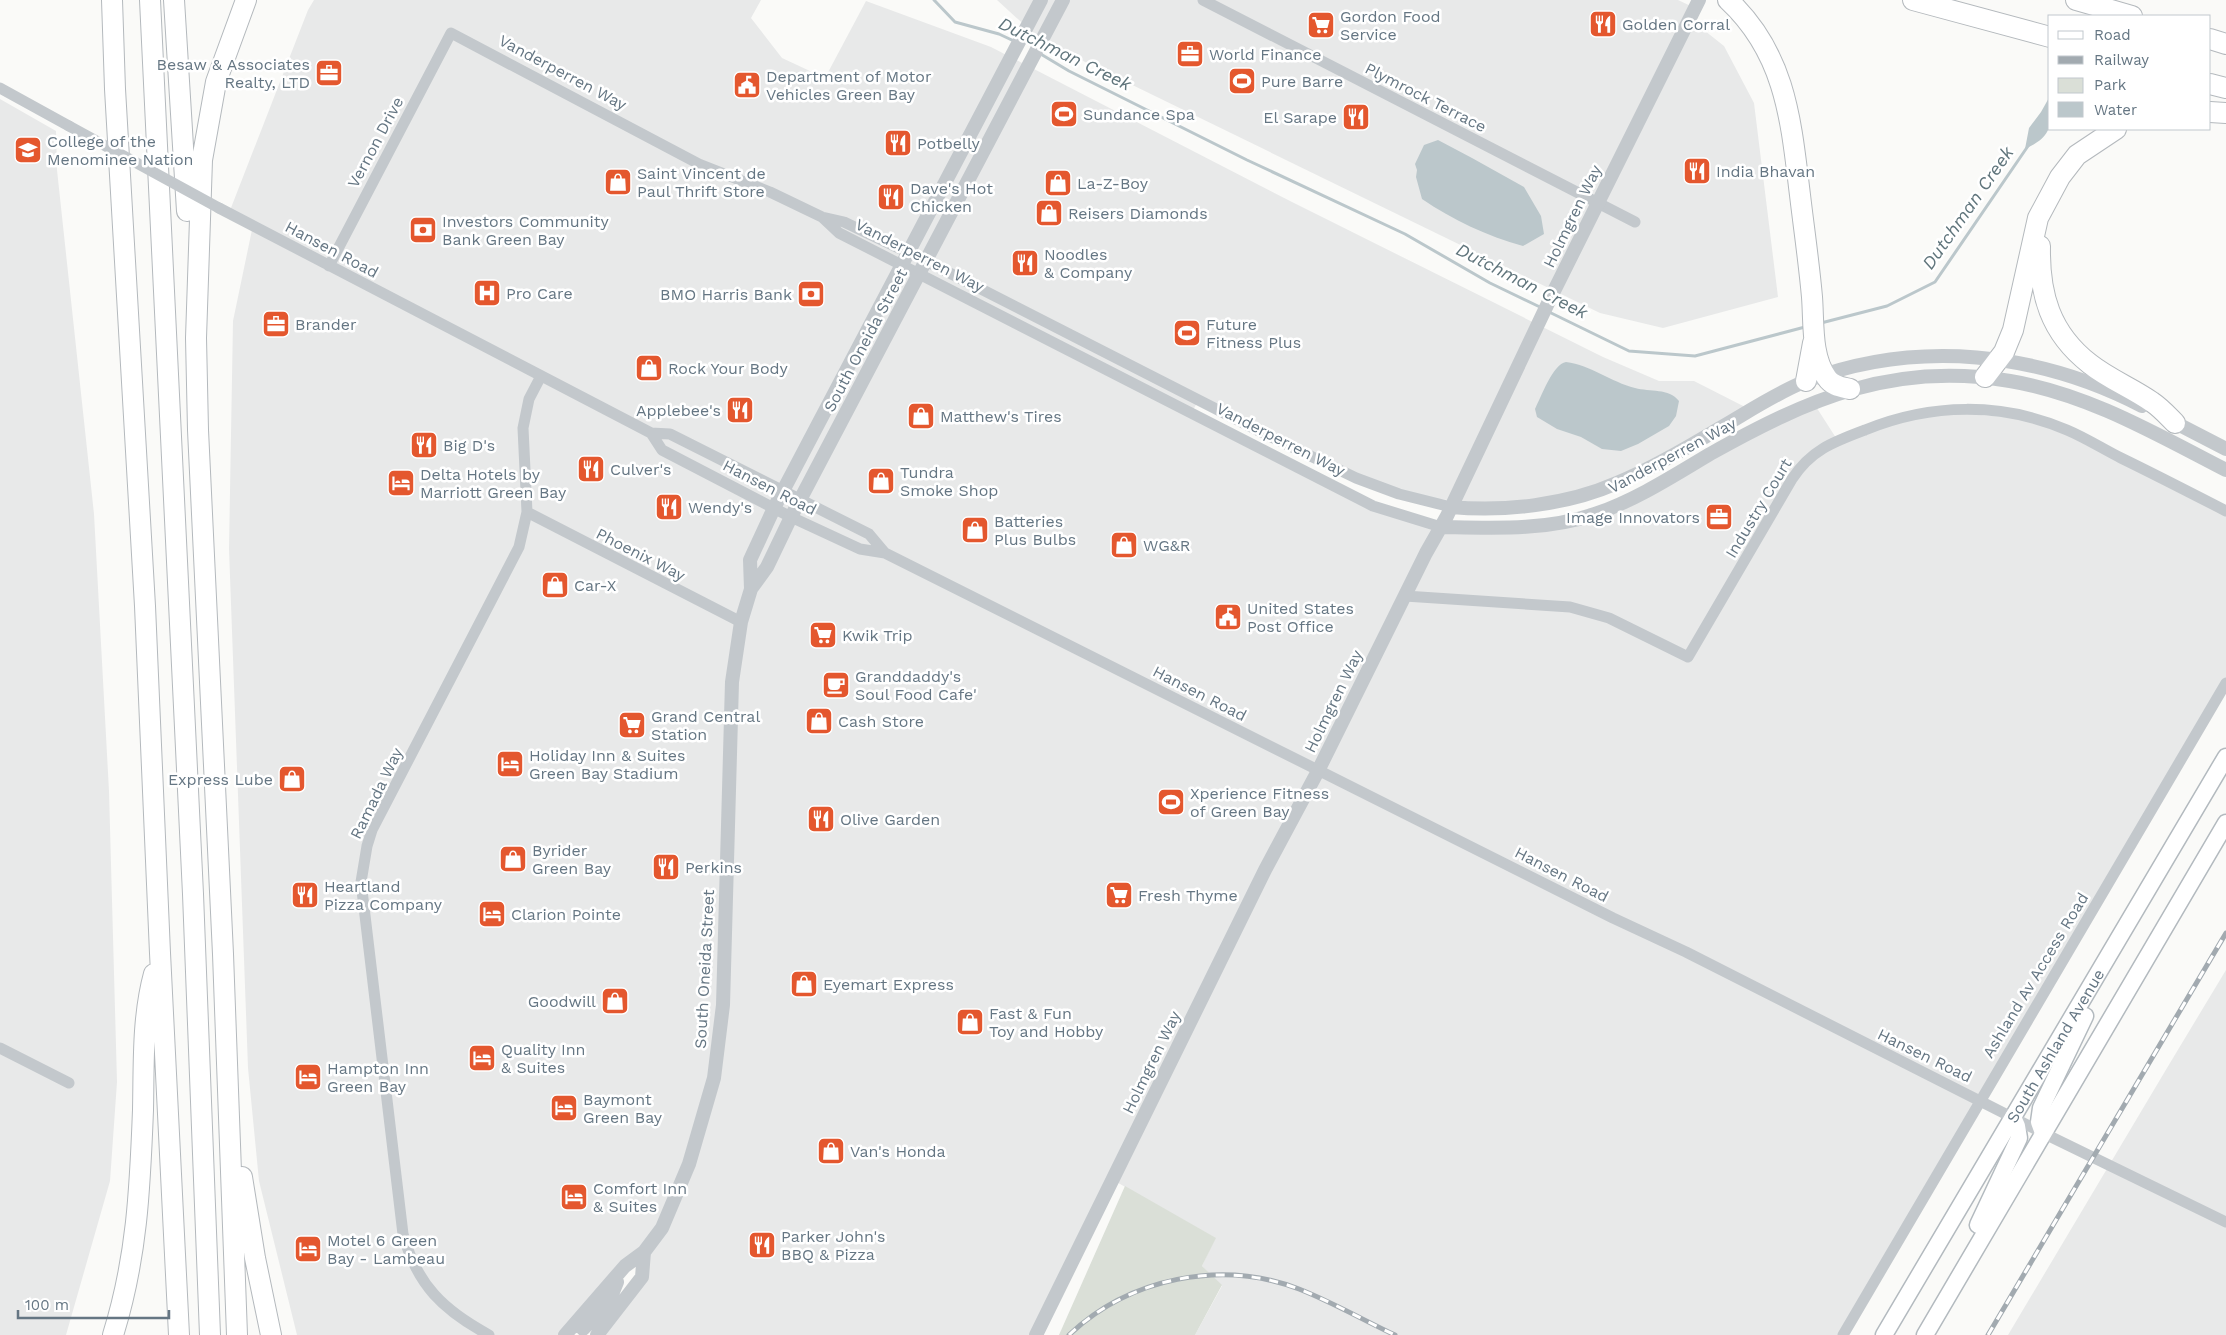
<svg xmlns="http://www.w3.org/2000/svg" width="2226" height="1335" viewBox="0 0 2226 1335" font-family="'Work Sans',sans-serif">
	<rect width="100%" height="100%" fill="#fafaf8"/>
	<path fill="#e8e9e9" d="M314,0H761L751,18L782,58L825,78L866,1L991,47L1292,202L1603,357L1659,381H1694L1751,410L1616,484L1510,508L1399,494L1198,401L1192,412L1373,506L1441,527L1593,515L1813,402L1838,441L1934,411L2039,420L2226,511V683L1843,1335H1195L1222,1286L1202,1266L1215,1238L1113,1180L1036,1335H597L642,1277L644,1253L565,1335H297L259,1181L248,1068L229,549L233,321L253,225L229,213L308,10Z
		M997,0H1678L1695,8L1690,19L1724,46L1754,103L1778,297L1663,328L1600,313L1042,41Z
		M0,99L56,131L57,170L94,514L109,791L117,1082L110,1181L66,1335H0Z
		M2226,970V1335H2008L2167,1068Z"/>
	<path fill="#dadfd7" d="M1125,1186L1216,1238L1202,1266L1222,1285L1195,1335H1059Z"/>
	<path fill="#bbc7cb" d="M2050,96C2050,125 2055,135 2025,149L2029,128L2041,112Z
		M1438,140L1472,158L1524,187L1541,216L1544,234L1523,246C1487,236 1453,220 1422,199L1416,177L1417,170L1415,164L1424,145Z
		M1566,362C1591,365 1611,382 1635,388C1650,392 1669,388 1679,401L1676,416L1669,426L1638,444L1621,451L1602,449L1581,437L1557,429L1537,417L1535,409C1541,397 1553,364 1566,362Z"/>
	<g fill="none" stroke-linecap="round" stroke-linejoin="round">
		<path stroke="#bbc7cb" stroke-width="3" d="M934,0L955,22L999,34L1016,42
			M1039,53L1069,71L1247,160L1405,234L1490,283L1542,308
			M1547,311L1629,351L1695,356L1805,327
			M1821,323L1887,306L1935,282L2028,146"/>
		<g stroke="#b3babf" stroke-width="19">
			<g id="secondary">
				<path d="M2043,1133L2039,1122L2041,1108L2085,1016"/>
				<path d="M1978,1225L2019,1138L2017,1126L2013,1117"/>
				<path id="s1" d="M1884,1335L2226,757"/>
				<path d="M1925,1335L2226,823"/>
			</g>
		</g>
		<g stroke="#b4b9bd" stroke-width="22">
			<path id="motorway" d="M112,0L115,89L145,606L160,953L179,1335
				M150,0L193,894L210,1335
				M174,0L187,211
				M1728,0C1786,54 1791,121 1800,195C1804,229 1809,263 1812,297C1814,322 1811,357 1827,378C1832,386 1842,387 1850,389
				M1913,0L2050,37
				M2076,0L2132,16
				M2210,39L2226,44
				M2210,84L2226,88
				M2210,112L2226,113
				M2040,246C2039,294 2050,333 2090,364C2109,379 2132,388 2152,402C2161,408 2168,416 2175,423
				M1985,377L2004,352L2013,330L2038,218L2060,177L2077,155L2116,129
				M1806,381L1813,343
				M242,1177L255,1258L271,1335
				M113,1335C137,1258 140,1189 143,1110C144,1065 142,1018 154,974
				M237,1335L223,954L198,430L196,338L202,160L216,82L246,0"/>
		</g>
		<path stroke="#c3c8cc" stroke-width="11" d="M1203,0L1635,222
			M0,88L69,126
			M219,208L651,433L670,434L869,534L885,553
			M822,217L839,233L1373,506L1441,527
			M329,266L451,33L699,164L770,192L822,217L844,222L926,261L1267,435L1356,478L1399,494L1451,507
			M651,433L662,450L791,517L860,549L885,553L1613,918L1686,952L2043,1133L2226,1222
			M527,512L741,622
			M1405,596L1570,607L1609,618L1688,657L1792,479C1811,450 1833,442 1865,430C1931,403 2002,402 2067,430C2086,438 2103,449 2121,458C2156,475 2191,493 2226,511
			M0,1048L69,1083
			M489,1335C443,1310 417,1285 403,1234L361,882L367,846L372,830L519,547L527,512L523,428L529,399L541,376
			M1843,1335L2226,683"/>
		<path stroke="#c3c8cc" stroke-width="14" d="M2168,419L2226,449
			M1451,507C1504,512 1567,505 1617,483C1653,468 1687,448 1720,428C1748,412 1776,393 1806,381C1917,339 2038,352 2142,406
			M1441,527C1493,528 1545,531 1595,514C1636,500 1673,476 1710,454C1808,399 1894,361 2010,381C2088,394 2156,434 2226,470
			M751,589L767,567L791,517L1063,0
			M583,1329L608,1304L617,1282
			M565,1335L625,1266L644,1252L662,1228L689,1164L714,1078L723,1005L732,682L741,622L751,589L750,560L774,508L1041,0
			M597,1335L642,1277L644,1252
			M1036,1335L1265,870L1318,771L1426,553L1447,516L1550,299L1699,0"/>
		<use href="#secondary" stroke="#fff" stroke-width="16"/>
		<use href="#motorway" stroke="#fff" stroke-width="20"/>
		<g stroke="#a2aab0" stroke-width="5">
			<path id="rail" d="M1069,1335C1129,1278 1221,1259 1299,1289C1332,1302 1363,1320 1395,1335
				M1988,1335L2226,933"/>
		</g>
		<use href="#rail" stroke="#fff" stroke-width="3" stroke-dasharray="9" stroke-linecap="butt"/>
		<path stroke="#c3c8cc" stroke-width="11" d="M69,126L219,208"/>
	</g>
	<defs>
		<g id="restaurant-square" transform="scale(1.4375)"><rect x="-9" y="-9" width="18" height="18" rx="4" fill="#e4572e" stroke="#fff"/><path d="M-5-6h1v4h1v-4h1v4h1v-4h1v5L-1.5 .5V6h-2V.5L-5-1ZM5-6V6H3V1.5H1.5Q1.5-4 5-6Z" fill="#fff"/></g>
		<g id="supermarket-square" transform="scale(1.4375)"><rect x="-9" y="-9" width="18" height="18" rx="4" fill="#e4572e" stroke="#fff"/><path d="M-6-5.5h2.5l.6 2H6L4.5 2H-2.5L-4.4-4H-6ZM-1.5 3.2a1.3 1.3 0 1 0 .1 0ZM3 3.2a1.3 1.3 0 1 0 .1 0Z" fill="#fff"/></g>
		<g id="office-square" transform="scale(1.4375)"><rect x="-9" y="-9" width="18" height="18" rx="4" fill="#e4572e" stroke="#fff"/><path d="M-6-3h4V-5.5h4V-3h4V5H-6ZM-1-4.5V-3h2v-1.5ZM-6 0V1H6V0Z" fill="#fff"/></g>
		<g id="stadium-square" transform="scale(1.4375)"><rect x="-9" y="-9" width="18" height="18" rx="4" fill="#e4572e" stroke="#fff"/><path d="M0-5a6.5 5 0 1 0 0 10a6.5 5 0 1 0 0-10ZM-3.5-1.8h7v3.6h-7Z" fill="#fff"/></g>
		<g id="civic-square" transform="scale(1.4375)"><rect x="-9" y="-9" width="18" height="18" rx="4" fill="#e4572e" stroke="#fff"/><path d="M-.6-6.5H3V-4.5H.6V-3L4-1V1h2V6H-6V1h2V-1L-.6-3ZM-1.2 2.5V6h2.4V2.5Z" fill="#fff"/></g>
		<g id="university-square" transform="scale(1.4375)"><rect x="-9" y="-9" width="18" height="18" rx="4" fill="#e4572e" stroke="#fff"/><path d="M0-5L7-2L0 1L-7-2ZM-4 1L0 2.5L4 1V4Q0 6-4 4Z" fill="#fff"/></g>
		<g id="shop-square" transform="scale(1.4375)"><rect x="-9" y="-9" width="18" height="18" rx="4" fill="#e4572e" stroke="#fff"/><path d="M-5-2.5h2.3a2.7 3.5 0 0 1 5.4 0H5L5.5 6h-11ZM-1.5-2.5h3a1.5 2.3 0 0 0-3 0Z" fill="#fff"/></g>
		<g id="bank-square" transform="scale(1.4375)"><rect x="-9" y="-9" width="18" height="18" rx="4" fill="#e4572e" stroke="#fff"/><path d="M-6-4H6V4H-6ZM0-2.3a2.3 2.3 0 1 0 0 4.6a2.3 2.3 0 1 0 0-4.6Z" fill="#fff"/></g>
		<g id="hospital-square" transform="scale(1.4375)"><rect x="-9" y="-9" width="18" height="18" rx="4" fill="#e4572e" stroke="#fff"/><path d="M-5-5h3v3.5h4V-5h3V5h-3V1.5h-4V5h-3Z" fill="#fff"/></g>
		<g id="hotel-square" transform="scale(1.4375)"><rect x="-9" y="-9" width="18" height="18" rx="4" fill="#e4572e" stroke="#fff"/><path d="M-6-4.5h1.5V1H6V5H4.5V3h-9V5H-6ZM-4 0a1.8 1.8 0 1 1 3.6 0ZM.5 0V-2.5h3Q6-2.5 6 0Z" fill="#fff"/></g>
		<g id="cafe-square" transform="scale(1.4375)"><rect x="-9" y="-9" width="18" height="18" rx="4" fill="#e4572e" stroke="#fff"/><path d="M-5.5-4.5H6V0H3Q3 3.5 0 3.5H-2.5Q-5.5 3.5-5.5 0ZM3-3.2v2h1.7v-2ZM-6 4.5H4V6H-6Z" fill="#fff"/></g>
	</defs>
	<g fill-rule="evenodd">
		<use href="#restaurant-square" x="1603" y="24"/>
		<use href="#supermarket-square" x="1321" y="25"/>
		<use href="#office-square" x="1190" y="54"/>
		<use href="#office-square" x="329" y="73"/>
		<use href="#stadium-square" x="1242" y="81"/>
		<use href="#civic-square" x="747" y="85"/>
		<use href="#stadium-square" x="1064" y="114"/>
		<use href="#restaurant-square" x="1356" y="117"/>
		<use href="#restaurant-square" x="898" y="143"/>
		<use href="#university-square" x="28" y="150"/>
		<use href="#restaurant-square" x="1697" y="171"/>
		<use href="#shop-square" x="618" y="182"/>
		<use href="#shop-square" x="1058" y="183"/>
		<use href="#restaurant-square" x="891" y="197"/>
		<use href="#shop-square" x="1049" y="213"/>
		<use href="#bank-square" x="423" y="230"/>
		<use href="#restaurant-square" x="1025" y="263"/>
		<use href="#hospital-square" x="487" y="293"/>
		<use href="#bank-square" x="811" y="294"/>
		<use href="#office-square" x="276" y="324"/>
		<use href="#stadium-square" x="1187" y="333"/>
		<use href="#shop-square" x="649" y="368"/>
		<use href="#restaurant-square" x="740" y="410"/>
		<use href="#shop-square" x="921" y="416"/>
		<use href="#restaurant-square" x="424" y="445"/>
		<use href="#restaurant-square" x="591" y="469"/>
		<use href="#shop-square" x="881" y="481"/>
		<use href="#hotel-square" x="401" y="483"/>
		<use href="#restaurant-square" x="669" y="507"/>
		<use href="#office-square" x="1719" y="517"/>
		<use href="#shop-square" x="975" y="530"/>
		<use href="#shop-square" x="1124" y="545"/>
		<use href="#shop-square" x="555" y="585"/>
		<use href="#civic-square" x="1228" y="617"/>
		<use href="#supermarket-square" x="823" y="635"/>
		<use href="#cafe-square" x="836" y="685"/>
		<use href="#shop-square" x="819" y="721"/>
		<use href="#supermarket-square" x="632" y="725"/>
		<use href="#hotel-square" x="510" y="764"/>
		<use href="#shop-square" x="292" y="779"/>
		<use href="#stadium-square" x="1171" y="802"/>
		<use href="#restaurant-square" x="821" y="819"/>
		<use href="#shop-square" x="513" y="859"/>
		<use href="#restaurant-square" x="666" y="867"/>
		<use href="#restaurant-square" x="305" y="895"/>
		<use href="#supermarket-square" x="1119" y="895"/>
		<use href="#hotel-square" x="492" y="914"/>
		<use href="#shop-square" x="804" y="984"/>
		<use href="#shop-square" x="615" y="1001"/>
		<use href="#shop-square" x="970" y="1022"/>
		<use href="#hotel-square" x="482" y="1058"/>
		<use href="#hotel-square" x="308" y="1077"/>
		<use href="#hotel-square" x="564" y="1108"/>
		<use href="#shop-square" x="831" y="1151"/>
		<use href="#hotel-square" x="574" y="1197"/>
		<use href="#restaurant-square" x="762" y="1245"/>
		<use href="#hotel-square" x="308" y="1249"/>
	</g>
	<g text-anchor="middle" stroke-width="5" stroke-linejoin="round" paint-order="stroke">
		<g font-size="16" fill="#657683" stroke="#fff" text-anchor="start">
			<text x="1340" y="22">Gordon Food<tspan x="1340" dy="18">Service</tspan></text>
			<text x="1622" y="30">Golden Corral</text>
			<text x="1209" y="60">World Finance</text>
			<text x="310" y="70" text-anchor="end">Besaw &amp; Associates<tspan x="310" dy="18">Realty, LTD</tspan></text>
			<text x="766" y="82">Department of Motor<tspan x="766" dy="18">Vehicles Green Bay</tspan></text>
			<text x="1261" y="87">Pure Barre</text>
			<text x="1083" y="120">Sundance Spa</text>
			<text x="1337" y="123" text-anchor="end">El Sarape</text>
			<text x="47" y="147">College of the<tspan x="47" dy="18">Menominee Nation</tspan></text>
			<text x="917" y="149">Potbelly</text>
			<text x="1716" y="177">India Bhavan</text>
			<text x="637" y="179">Saint Vincent de<tspan x="637" dy="18">Paul Thrift Store</tspan></text>
			<text x="1077" y="189">La-Z-Boy</text>
			<text x="910" y="194">Dave's Hot<tspan x="910" dy="18">Chicken</tspan></text>
			<text x="1068" y="219">Reisers Diamonds</text>
			<text x="442" y="227">Investors Community<tspan x="442" dy="18">Bank Green Bay</tspan></text>
			<text x="1044" y="260">Noodles<tspan x="1044" dy="18">&amp; Company</tspan></text>
			<text x="506" y="299">Pro Care</text>
			<text x="792" y="300" text-anchor="end">BMO Harris Bank</text>
			<text x="295" y="330">Brander</text>
			<text x="1206" y="330">Future<tspan x="1206" dy="18">Fitness Plus</tspan></text>
			<text x="668" y="374">Rock Your Body</text>
			<text x="721" y="416" text-anchor="end">Applebee's</text>
			<text x="940" y="422">Matthew's Tires</text>
			<text x="443" y="451">Big D's</text>
			<text x="610" y="475">Culver's</text>
			<text x="900" y="478">Tundra<tspan x="900" dy="18">Smoke Shop</tspan></text>
			<text x="420" y="480">Delta Hotels by<tspan x="420" dy="18">Marriott Green Bay</tspan></text>
			<text x="688" y="513">Wendy's</text>
			<text x="1700" y="523" text-anchor="end">Image Innovators</text>
			<text x="994" y="527">Batteries<tspan x="994" dy="18">Plus Bulbs</tspan></text>
			<text x="1143" y="551">WG&amp;R</text>
			<text x="574" y="591">Car-X</text>
			<text x="1247" y="614">United States<tspan x="1247" dy="18">Post Office</tspan></text>
			<text x="842" y="641">Kwik Trip</text>
			<text x="855" y="682">Granddaddy's<tspan x="855" dy="18">Soul Food Cafe'</tspan></text>
			<text x="651" y="722">Grand Central<tspan x="651" dy="18">Station</tspan></text>
			<text x="838" y="727">Cash Store</text>
			<text x="529" y="761">Holiday Inn &amp; Suites<tspan x="529" dy="18">Green Bay Stadium</tspan></text>
			<text x="273" y="785" text-anchor="end">Express Lube</text>
			<text x="1190" y="799">Xperience Fitness<tspan x="1190" dy="18">of Green Bay</tspan></text>
			<text x="840" y="825">Olive Garden</text>
			<text x="532" y="856">Byrider<tspan x="532" dy="18">Green Bay</tspan></text>
			<text x="685" y="873">Perkins</text>
			<text x="324" y="892">Heartland<tspan x="324" dy="18">Pizza Company</tspan></text>
			<text x="1138" y="901">Fresh Thyme</text>
			<text x="511" y="920">Clarion Pointe</text>
			<text x="823" y="990">Eyemart Express</text>
			<text x="596" y="1007" text-anchor="end">Goodwill</text>
			<text x="989" y="1019">Fast &amp; Fun<tspan x="989" dy="18">Toy and Hobby</tspan></text>
			<text x="501" y="1055">Quality Inn<tspan x="501" dy="18">&amp; Suites</tspan></text>
			<text x="327" y="1074">Hampton Inn<tspan x="327" dy="18">Green Bay</tspan></text>
			<text x="583" y="1105">Baymont<tspan x="583" dy="18">Green Bay</tspan></text>
			<text x="850" y="1157">Van's Honda</text>
			<text x="593" y="1194">Comfort Inn<tspan x="593" dy="18">&amp; Suites</tspan></text>
			<text x="781" y="1242">Parker John's<tspan x="781" dy="18">BBQ &amp; Pizza</tspan></text>
			<text x="327" y="1246">Motel 6 Green<tspan x="327" dy="18">Bay - Lambeau</tspan></text>
		</g>
		<g font-size="16" fill="#657683" stroke="#fff">
			<text transform="translate(563 72) rotate(28)" y="6">Vanderperren Way</text>
			<text transform="translate(1426 97) rotate(27)" y="6">Plymrock Terrace</text>
			<text transform="translate(375 142) rotate(-62)" y="6">Vernon Drive</text>
			<text transform="translate(1572 216) rotate(-64)" y="6">Holmgren Way</text>
			<text transform="translate(332 249) rotate(28)" y="6">Hansen Road</text>
			<text transform="translate(920 255) rotate(27)" y="6">Vanderperren Way</text>
			<text transform="translate(865 340) rotate(-62)" y="6">South Oneida Street</text>
			<text transform="translate(1281 439) rotate(27)" y="6">Vanderperren Way</text>
			<text transform="translate(1672 455) rotate(-28)" y="6">Vanderperren Way</text>
			<text transform="translate(770 487) rotate(27)" y="6">Hansen Road</text>
			<text transform="translate(1758 508) rotate(-59)" y="6">Industry Court</text>
			<text transform="translate(641 554) rotate(27)" y="6">Phoenix Way</text>
			<text transform="translate(1200 693) rotate(27)" y="6">Hansen Road</text>
			<text transform="translate(1333 701) rotate(-64)" y="6">Holmgren Way</text>
			<text transform="translate(376 793) rotate(-64)" y="6">Ramada Way</text>
			<text transform="translate(1562 874) rotate(27)" y="6">Hansen Road</text>
			<text transform="translate(704 969) rotate(-87)" y="6">South Oneida Street</text>
			<text transform="translate(2035 975) rotate(-59)" y="6">Ashland Av Access Road</text>
			<text dy="6" stroke="none"><textPath href="#s1" startOffset="336">South Ashland Avenue</textPath></text>
			<text transform="translate(1925 1055) rotate(26)" y="6">Hansen Road</text>
			<text transform="translate(1151 1062) rotate(-64)" y="6">Holmgren Way</text>
		</g>
		<g font-size="18" font-style="italic" fill="#60757c" stroke="#fff">
			<text transform="translate(1065 54) rotate(26)" y="6">Dutchman Creek</text>
			<text transform="translate(1968 208) rotate(-55)" y="6">Dutchman Creek</text>
			<text transform="translate(1522 281) rotate(27)" y="6">Dutchman Creek</text>
		</g>
	</g>
	<rect x="2048" y="15" width="162" height="115" fill="#ffffff" stroke="#c1c8cd"/>
	<rect x="2058" y="31" width="25" height="8" fill="#ffffff" stroke="#c1c8cd"/>
	<text x="2094" y="40" font-size="15" fill="#657683">Road</text>
	<rect x="2058" y="56" width="25" height="8" fill="#a2aab0" stroke="#c1c8cd"/>
	<text x="2094" y="65" font-size="15" fill="#657683">Railway</text>
	<rect x="2058" y="78" width="25" height="15" fill="#dadfd7" stroke="#c1c8cd"/>
	<text x="2094" y="90" font-size="15" fill="#657683">Park</text>
	<rect x="2058" y="102" width="25" height="15" fill="#bbc7cb" stroke="#c1c8cd"/>
	<text x="2094" y="115" font-size="15" fill="#657683">Water</text>
	<path d="M18 1310v8h151v-8" fill="none" stroke="#657683" stroke-width="2.5"/>
	<text x="25" y="1310" font-size="15" fill="#657683" stroke="#ffffff" stroke-width="4" paint-order="stroke">100 m</text>
</svg>
